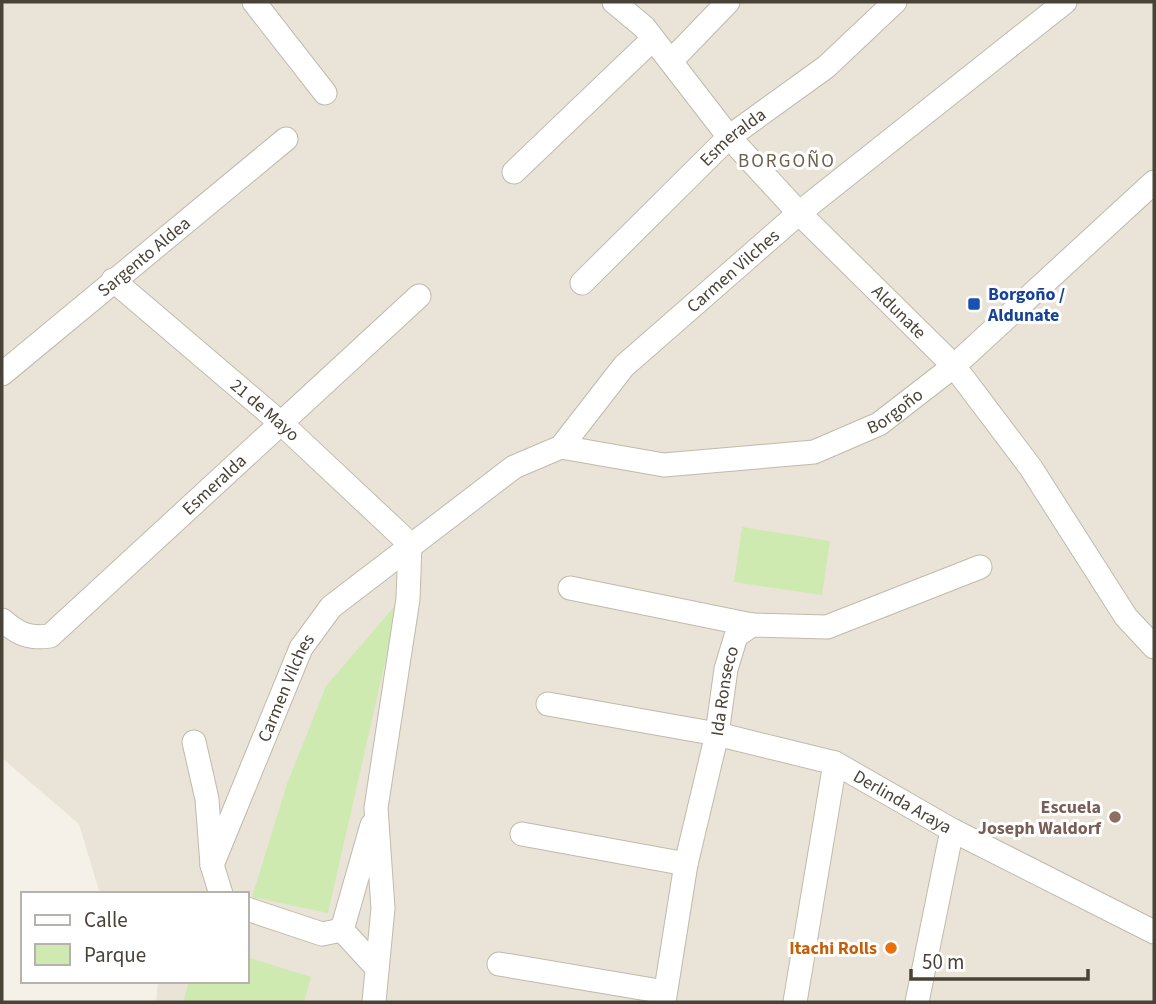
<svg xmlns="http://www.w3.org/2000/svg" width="1156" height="1004" viewBox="0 0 1156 1004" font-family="'Source Sans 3',sans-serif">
	<rect width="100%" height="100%" fill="#f5f1e9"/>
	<path fill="#e9e4d7" d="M2,2H1154V1002H156L158,981H247V894H100L79,824L2,758Z"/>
	<path fill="#cfeab1" d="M742,527L830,541L822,595L734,582Z
		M399,601L328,913L252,897L287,784L326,686Z
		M247,957L311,977L304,1002H183L189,981H247Z"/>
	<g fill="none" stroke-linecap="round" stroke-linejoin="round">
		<g stroke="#c1baab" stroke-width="25">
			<g id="street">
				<path d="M254,2L325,93"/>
				<path id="s1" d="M614,2L644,27L729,137L799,213L954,366L1031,468L1126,617L1154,647"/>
				<path d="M672,60L728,2"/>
				<path d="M514,172L653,39"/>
				<path id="s2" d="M113,280L282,424L410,544L408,599L376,808L383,908L374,1002"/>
				<path id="s3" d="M582,283L729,137L826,67L895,2"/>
				<path id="s4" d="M2,374L286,139"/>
				<path id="s5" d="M561,447L664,465L814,452L879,424L954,366L1154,182"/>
				<path d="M570,588L752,625"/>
				<path id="s6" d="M2,620C18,634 29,639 50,636L419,296"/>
				<path id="s7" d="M548,704L717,734L835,763L952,830L1154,932"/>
				<path d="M194,742L207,799L212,865L221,894"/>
				<path d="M522,834L686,864"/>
				<path id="s8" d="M212,865L301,648L331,607L514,467L561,447L624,366L799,213L1065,2"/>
				<path d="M247,909L322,934L342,930"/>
				<path d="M342,930L372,825"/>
				<path d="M342,930L377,968"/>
				<path d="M499,964L665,992"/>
				<path id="s9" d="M664,1002L686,864L717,734L726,669L736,636L752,625L827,627L980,567"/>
				<path d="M795,1002L835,763"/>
				<path d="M917,1002L952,830"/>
			</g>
		</g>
		<use href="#street" stroke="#fff" stroke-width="23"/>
	</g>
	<rect fill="#1a4fb4" stroke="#fff" stroke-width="2.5" x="967" y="297" width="14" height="14" rx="3.5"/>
	<circle fill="#8d6e63" stroke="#fff" stroke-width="2.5" cx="1115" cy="817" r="7"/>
	<circle fill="#e8710a" stroke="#fff" stroke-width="2.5" cx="891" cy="948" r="7"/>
	<g text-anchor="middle" stroke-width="6" stroke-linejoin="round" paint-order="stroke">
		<g font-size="18" fill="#494237" stroke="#fff">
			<text dy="6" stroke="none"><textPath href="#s3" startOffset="210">Esmeralda</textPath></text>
			<text dy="6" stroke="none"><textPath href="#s4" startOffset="184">Sargento Aldea</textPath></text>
			<text dy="6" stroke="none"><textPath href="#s8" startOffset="814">Carmen Vilches</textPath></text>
			<text dy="6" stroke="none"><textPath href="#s1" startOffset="422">Aldunate</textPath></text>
			<text dy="6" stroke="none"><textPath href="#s2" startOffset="200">21 de Mayo</textPath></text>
			<text dy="6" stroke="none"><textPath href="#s5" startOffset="346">Borgoño</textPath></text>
			<text dy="6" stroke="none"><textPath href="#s6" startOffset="276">Esmeralda</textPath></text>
			<text dy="6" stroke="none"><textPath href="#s8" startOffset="192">Carmen Vilches</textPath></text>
			<text dy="6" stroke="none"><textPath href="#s9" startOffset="317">Ida Ronseco</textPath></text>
			<text dy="6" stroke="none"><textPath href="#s7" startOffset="371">Derlinda Araya</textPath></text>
		</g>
		<g font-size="18" font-weight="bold" fill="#164399" stroke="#fff" text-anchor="start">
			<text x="988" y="300">Borgoño /<tspan x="988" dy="21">Aldunate</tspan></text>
		</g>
		<g font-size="18" font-weight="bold" fill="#785e54" stroke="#fff" text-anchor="end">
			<text x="1101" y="813">Escuela<tspan x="1101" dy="21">Joseph Waldorf</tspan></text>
		</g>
		<g font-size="18" font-weight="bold" fill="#c56008" stroke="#fff" text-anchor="end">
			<text x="877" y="954">Itachi Rolls</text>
		</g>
		<g font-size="19" letter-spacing="2" fill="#6c604e" stroke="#fff">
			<text x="787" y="167">BORGOÑO</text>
		</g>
	</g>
	<rect width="1156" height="1004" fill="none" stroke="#494237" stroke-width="7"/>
	<rect x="21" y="892" width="228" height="91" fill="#ffffff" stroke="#b6b3af" stroke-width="2"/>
	<rect x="35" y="915" width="35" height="10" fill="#ffffff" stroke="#b6b3af" stroke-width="2"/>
	<text x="84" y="927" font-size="21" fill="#494237">Calle</text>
	<rect x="35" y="944" width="35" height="21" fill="#cfeab1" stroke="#b6b3af" stroke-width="2"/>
	<text x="84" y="962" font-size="21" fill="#494237">Parque</text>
	<path d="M911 969v10h177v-10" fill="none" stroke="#494237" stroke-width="3.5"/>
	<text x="922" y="969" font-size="21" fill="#494237" stroke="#ffffff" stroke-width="5" paint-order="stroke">50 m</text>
</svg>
